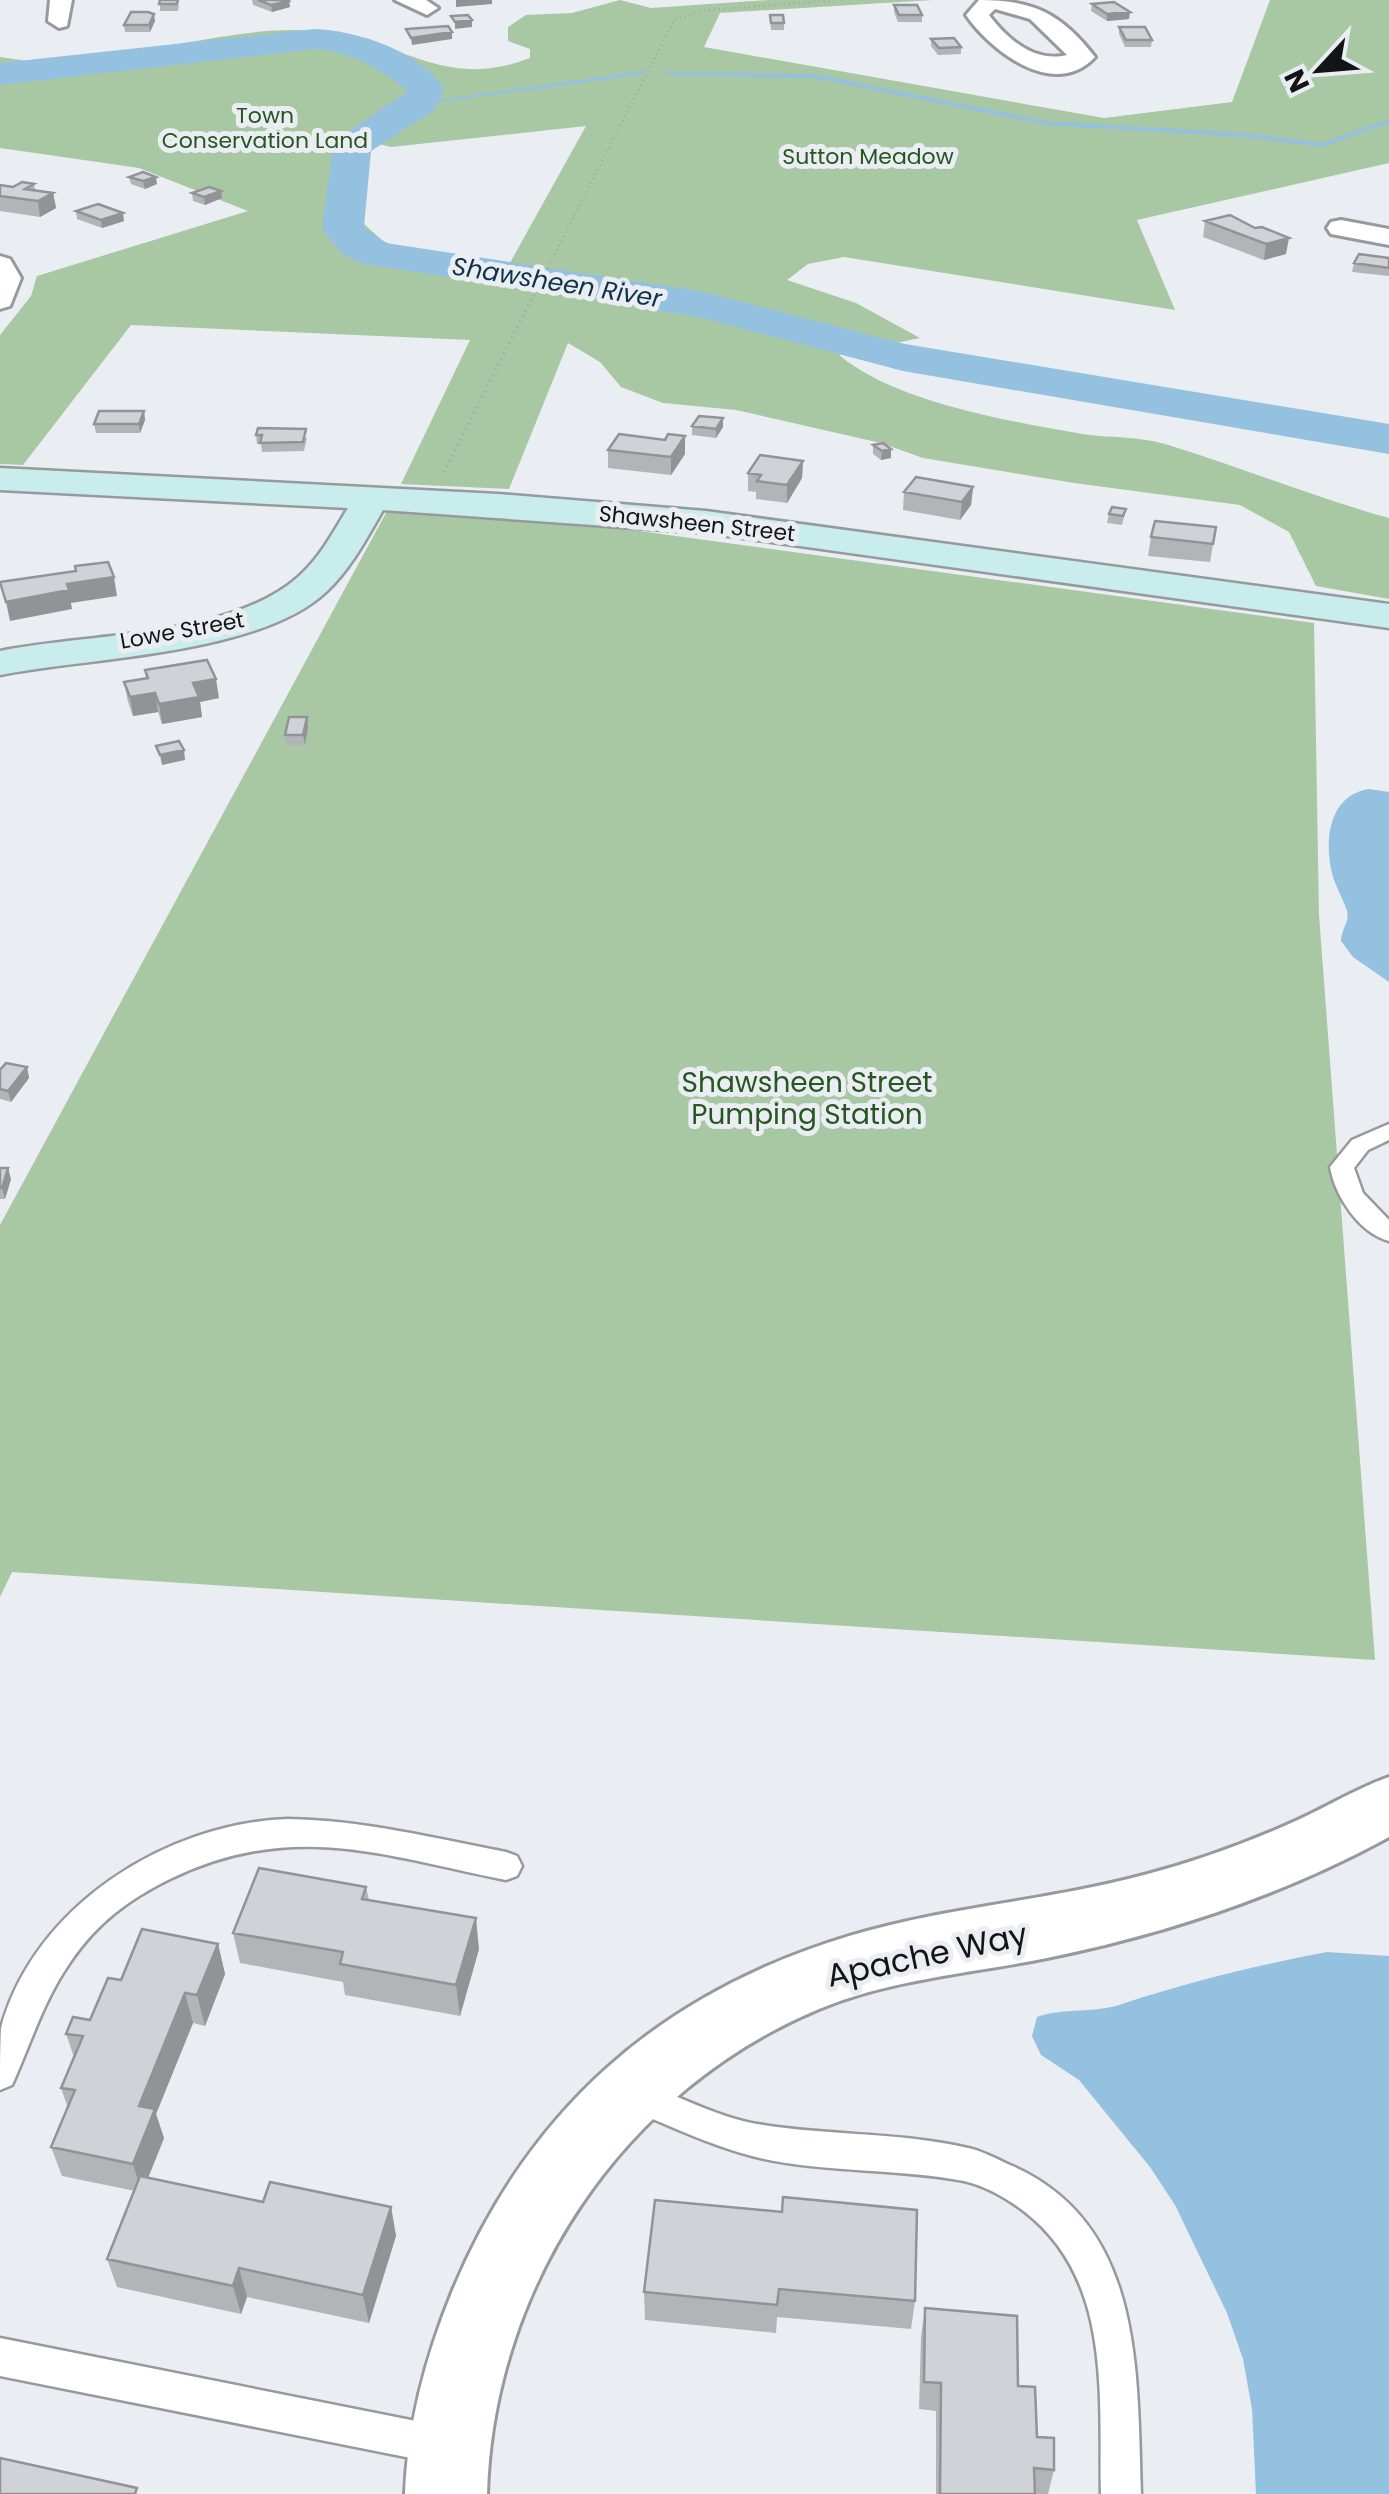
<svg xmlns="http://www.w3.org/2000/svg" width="1389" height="2494" viewBox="0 0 1389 2494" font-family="Poppins,sans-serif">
	<rect width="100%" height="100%" fill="#eaedf2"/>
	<path fill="#a8c8a4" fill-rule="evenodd" d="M620,0L651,8L769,0H933L720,13L704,47L1104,118L1232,102L1270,0H1389V163L1137,220L1175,310L844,257L808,264L787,280L856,303L920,338L839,355C897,403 1009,421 1082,434C1109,438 1139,436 1165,444C1241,467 1313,497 1389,518V599L1316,586L1289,532L1240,505L1074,483L923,458L881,443L736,410L663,403L621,387L600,362L568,343L509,489L401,484L470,340L131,325L23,465L0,464V335L31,296L37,276L248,211L139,168L0,148V57L35,62C78,57 121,52 164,46C218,38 276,24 331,33C406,44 448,90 530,58V49L508,41V27L526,15L572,13ZM586,126L506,270L397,247L383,241L345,207L350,194L343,155L359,139L391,147Z
		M387,511L610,527L1314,623L1319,915L1375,1660L12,1572L0,1597V1225Z"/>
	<path fill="#94c1e0" d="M1369,789L1389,792V982L1353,957L1341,941C1341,929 1350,922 1347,911C1343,898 1335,886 1332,873C1324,840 1329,795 1369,789Z
		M1327,1952L1389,1956V2494H1256L1252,2409L1243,2359L1227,2313L1175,2205L1150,2167L1079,2080L1041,2055L1032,2036L1037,2017C1064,2007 1094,2014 1122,2004C1188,1982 1258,1965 1327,1952Z"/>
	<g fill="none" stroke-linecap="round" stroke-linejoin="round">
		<path fill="#94c1e0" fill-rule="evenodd" d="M643,71L645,74L420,105L417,103Z
			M665,72L815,74L1046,121L1244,133L1322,143L1389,119V123L1322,147L1244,137L1046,125L815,78L667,75Z"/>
		<path fill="#94c1e0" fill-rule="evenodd" d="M315,29C359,31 419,51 445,89L433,111L371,151L364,227L386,243L700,291L905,344L1389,424V454L903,371L698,317L360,263L343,254L322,230L333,146L339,138L408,91C380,69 351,51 315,49L0,85V63Z"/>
		<g stroke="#96999d" stroke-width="5">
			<path id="lane" d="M1389,1124V1140L1368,1150L1354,1168L1363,1193L1389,1220V1241C1359,1233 1335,1196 1330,1167L1352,1140Z
				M288,1819C362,1820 433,1838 506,1852L517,1856L522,1866L517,1876L506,1880C381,1855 292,1820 170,1879C129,1899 97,1923 71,1961C44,1999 31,2043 12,2085L0,2090C0,2071 0,2047 1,2028C34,1906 167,1823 288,1819Z
				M636,2080C674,2094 717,2117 757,2124C826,2136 900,2132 968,2148C982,2151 997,2159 1010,2165C1144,2222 1137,2371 1141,2494H1101C1099,2394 1112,2280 1025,2212C1008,2199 986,2186 964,2181C898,2168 816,2173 752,2156C709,2145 666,2124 624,2107L619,2096L624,2085Z
				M0,2338L441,2426L455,2431L460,2445L455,2459L441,2464L0,2376Z"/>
		</g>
		<g stroke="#96999d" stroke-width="6">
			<path id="street" d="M50,0H72L67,26L59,28L48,21Z
				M395,0H426L438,8L427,15Z
				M979,0C1033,0 1061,13 1095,57C1054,101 990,50 966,15ZM995,9L1030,19L1067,55C1035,63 1008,40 989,15Z
				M1341,220L1389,229V245L1331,234L1327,228L1331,222Z
				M0,256L10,259L21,278L10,306L0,309Z
				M1389,1777V1837C1283,1895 1165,1934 1047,1958C972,1973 891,1979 819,2009C624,2090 493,2285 487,2494H405C408,2422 426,2356 453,2290C529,2108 661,1993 849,1936C945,1907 1047,1901 1144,1875C1198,1861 1250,1842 1300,1819C1330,1805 1358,1788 1389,1777Z"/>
		</g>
		<g stroke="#96999d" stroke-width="5">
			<path id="secondary" d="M0,468L498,494L706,511L1389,604V628L706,533L383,510C367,538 350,570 326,592C259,655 90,657 0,675V651C88,633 229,638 298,577C320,558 333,532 348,508L0,490Z"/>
		</g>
		<path stroke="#a2a5a9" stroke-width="2.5" stroke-dasharray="1 4" stroke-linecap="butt" d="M543,277L674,20L700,11L834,0"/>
		<path stroke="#a2a5a9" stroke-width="4" stroke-dasharray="1 5" stroke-linecap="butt" d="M444,472L544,275"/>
		<use href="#lane" fill="#fff" fill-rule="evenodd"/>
		<use href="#street" fill="#fff" fill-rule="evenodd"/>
		<use href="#secondary" fill="#c9ecec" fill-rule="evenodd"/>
	</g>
	<path fill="#b2b5b8" d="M160,0L179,5L178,11H160Z
		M252,0H288L290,7L272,12L253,5Z
		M1092,4L1129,19L1107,21L1091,11Z
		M894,5L922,15V22H898L894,12Z
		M770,15L784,23V30H771Z
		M155,21L150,32H125L124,25Z
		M1119,27L1152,40L1151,47H1125L1119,34Z
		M931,39L961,47V54L938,55L931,46Z
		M129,177L157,184L145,189L131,184Z
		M34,184L35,190L53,193L56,208L40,217L0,211V185L13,187Z
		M221,191L222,198L205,205L193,201L192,193Z
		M76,211L124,221L102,228L77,219Z
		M1205,221L1255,228L1286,254L1264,260L1203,237Z
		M1389,258V276L1352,272L1354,263Z
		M144,411L145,420L140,433H96L94,424Z
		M723,418V427L716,438L692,435V426Z
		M256,435L307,438L304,451L262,452L261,444H257Z
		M873,445L891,449V458L881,460L873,454Z
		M608,450L685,454L671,475L608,468Z
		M803,461L802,478L787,503L756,499V492L748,491V473Z
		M973,487L971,505L960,520L903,510L904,492Z
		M1126,509L1122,525L1107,523L1109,514Z
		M1216,527L1210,562L1148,556L1151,537Z
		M145,670L219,698L200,702L202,717L162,724L158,712L133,716L128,702L124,682L146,679Z
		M307,717L308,727L305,745H286L285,735Z
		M27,1067L29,1078L11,1102L0,1099V1070Z
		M0,1168L11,1179L5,1199H0Z
		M366,1887L369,1900L479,1949L460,2016L345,1995L343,1982L240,1963L233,1933Z
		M218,1944L225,1974L205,2026L193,2023L156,2114L164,2138L148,2178L263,2202L391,2207L396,2236L369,2323L247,2297L241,2314L117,2287L107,2259L135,2191L62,2176L51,2147L68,2108L61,2088L74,2057L66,2034L90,2020L121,1980Z
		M655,2200L915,2301L911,2329L777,2317L776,2333L645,2320L644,2292Z
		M925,2308L1018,2386L1037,2437L1054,2470L1048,2494H936V2411L919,2409L921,2336Z"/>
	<path fill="#919396" d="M456,0H492V4L456,7Z
		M289,1L290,7L272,12L271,5Z
		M1130,12L1129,19L1107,21V14Z
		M154,14L155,21L150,32L149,25Z
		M472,20V27L455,29V22Z
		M452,32V39L412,45L411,38Z
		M156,177L157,184L145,189L143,181Z
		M221,191L222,198L205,205L204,197Z
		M53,193L56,208L40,217L38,201Z
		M123,213L124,221L102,228L101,220Z
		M1289,238L1286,254L1264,260L1266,244Z
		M144,411L145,420L140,433L139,424Z
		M723,418V427L716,438V429Z
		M685,436V454L671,475V457Z
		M891,449V458L881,460L882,451Z
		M803,461L802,478L787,503V485Z
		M973,487L971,505L960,520L962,502Z
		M114,577L117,596L71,603L72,609L10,621L6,602L67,584Z
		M216,679L219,698L200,702L202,717L162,724L159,704L193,683Z
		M155,693L158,712L133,716L130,697Z
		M307,717L308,727L305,745L303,735Z
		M184,750L185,760L162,765L160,755Z
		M27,1067L29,1078L11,1102L8,1091Z
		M8,1168L11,1179L5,1199L2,1188Z
		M476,1918L479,1949L460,2016L456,1985Z
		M218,1944L225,1974L205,2026L197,1995Z
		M185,1993L193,2023L156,2114L164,2138L142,2193L133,2164L139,2106Z
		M391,2207L396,2236L369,2323L363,2295Z
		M239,2268L247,2297L241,2314L233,2286Z"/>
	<path fill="#cfd2d6" stroke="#919396" stroke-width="2.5" d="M160,0H178L177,4H159Z
		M258,0H288L289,1L271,5Z
		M1114,2L1130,12L1107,14L1092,4Z
		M894,5H917L922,15H899Z
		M131,12H148L154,14L149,25H124Z
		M468,15L472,20L455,22L451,16Z
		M770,15H783L784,23H771Z
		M448,26L452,32L411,38L406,29Z
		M1119,27H1145L1152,40H1126Z
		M954,38L961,47L939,48L931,39Z
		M143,172L156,177L143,181L129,177Z
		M22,182L34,184L25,189L53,193L38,201L0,196V185L13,187Z
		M209,187L221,191L204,197L192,193Z
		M98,204L123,213L101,220L76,211Z
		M1230,215L1255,228L1262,227L1289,238L1266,244L1205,221Z
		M1359,254L1389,258V268L1354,263Z
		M99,411H144L139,424H94Z
		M699,416L723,418L716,429L692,426Z
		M258,428L306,429L303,442L260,443L262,435H256Z
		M619,434L665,440L668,434L685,436L671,457L608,450Z
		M883,443L891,449L882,451L873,445Z
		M760,455L803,461L787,485L757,481L761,475L748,473Z
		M916,477L973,487L962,502L904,492Z
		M1112,507L1126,509L1123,516L1109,514Z
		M1155,521L1216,527L1213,544L1151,537Z
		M108,562L114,577L67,584L69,590L6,602L0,582L76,571L75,566Z
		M207,660L216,679L193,683L199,697L159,704L155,693L130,697L124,682L148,678L145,670Z
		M289,717H307L303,735H285Z
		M179,741L184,750L160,755L156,746Z
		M6,1063L27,1067L8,1091L0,1089V1070Z
		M0,1168H8L2,1188H0Z
		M259,1868L366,1887L362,1899L476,1918L456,1985L340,1964L343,1952L233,1933Z
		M142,1929L218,1944L197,1995L185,1993L139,2106L155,2109L133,2164L51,2147L75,2090L61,2088L83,2036L66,2034L73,2017L90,2020L108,1978L121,1980Z
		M140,2176L263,2202L270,2182L391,2207L363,2295L239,2268L233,2286L107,2259Z
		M783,2197L917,2210L915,2301L779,2289L777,2305L644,2292L655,2200L782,2212Z
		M925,2308L1017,2316L1018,2386L1035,2387L1037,2437L1054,2438V2470L1034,2468L1035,2494H940L941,2383L924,2382Z
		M0,2458L137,2488L135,2494H0Z"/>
	<g text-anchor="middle" stroke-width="10" stroke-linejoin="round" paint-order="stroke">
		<g font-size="22" fill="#275623" stroke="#eaedf2">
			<text x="265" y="123">Town<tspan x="265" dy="25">Conservation Land</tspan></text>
			<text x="868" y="164">Sutton Meadow</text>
		</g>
		<g font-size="22" fill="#131416" stroke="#eaedf2">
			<text transform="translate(697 523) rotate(6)" y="8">Shawsheen Street</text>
			<text transform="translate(182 630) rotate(-10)" y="8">Lowe Street</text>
		</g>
		<g font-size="25" font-style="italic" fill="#0d3349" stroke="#eaedf2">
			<text transform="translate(557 282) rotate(9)" y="9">Shawsheen River</text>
		</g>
		<g font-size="28" fill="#275623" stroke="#eaedf2">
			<text x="807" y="1092">Shawsheen Street<tspan x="807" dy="32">Pumping Station</tspan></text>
		</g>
		<g font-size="32" fill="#131416" stroke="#eaedf2">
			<text transform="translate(927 1955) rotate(-12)" y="11">Apache Way</text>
		</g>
	</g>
	<g transform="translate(1319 70) rotate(244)" stroke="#eaedf2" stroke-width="8" paint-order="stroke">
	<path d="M0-8L18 38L0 25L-18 38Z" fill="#131416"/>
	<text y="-15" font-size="28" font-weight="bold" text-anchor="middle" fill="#131416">N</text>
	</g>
</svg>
